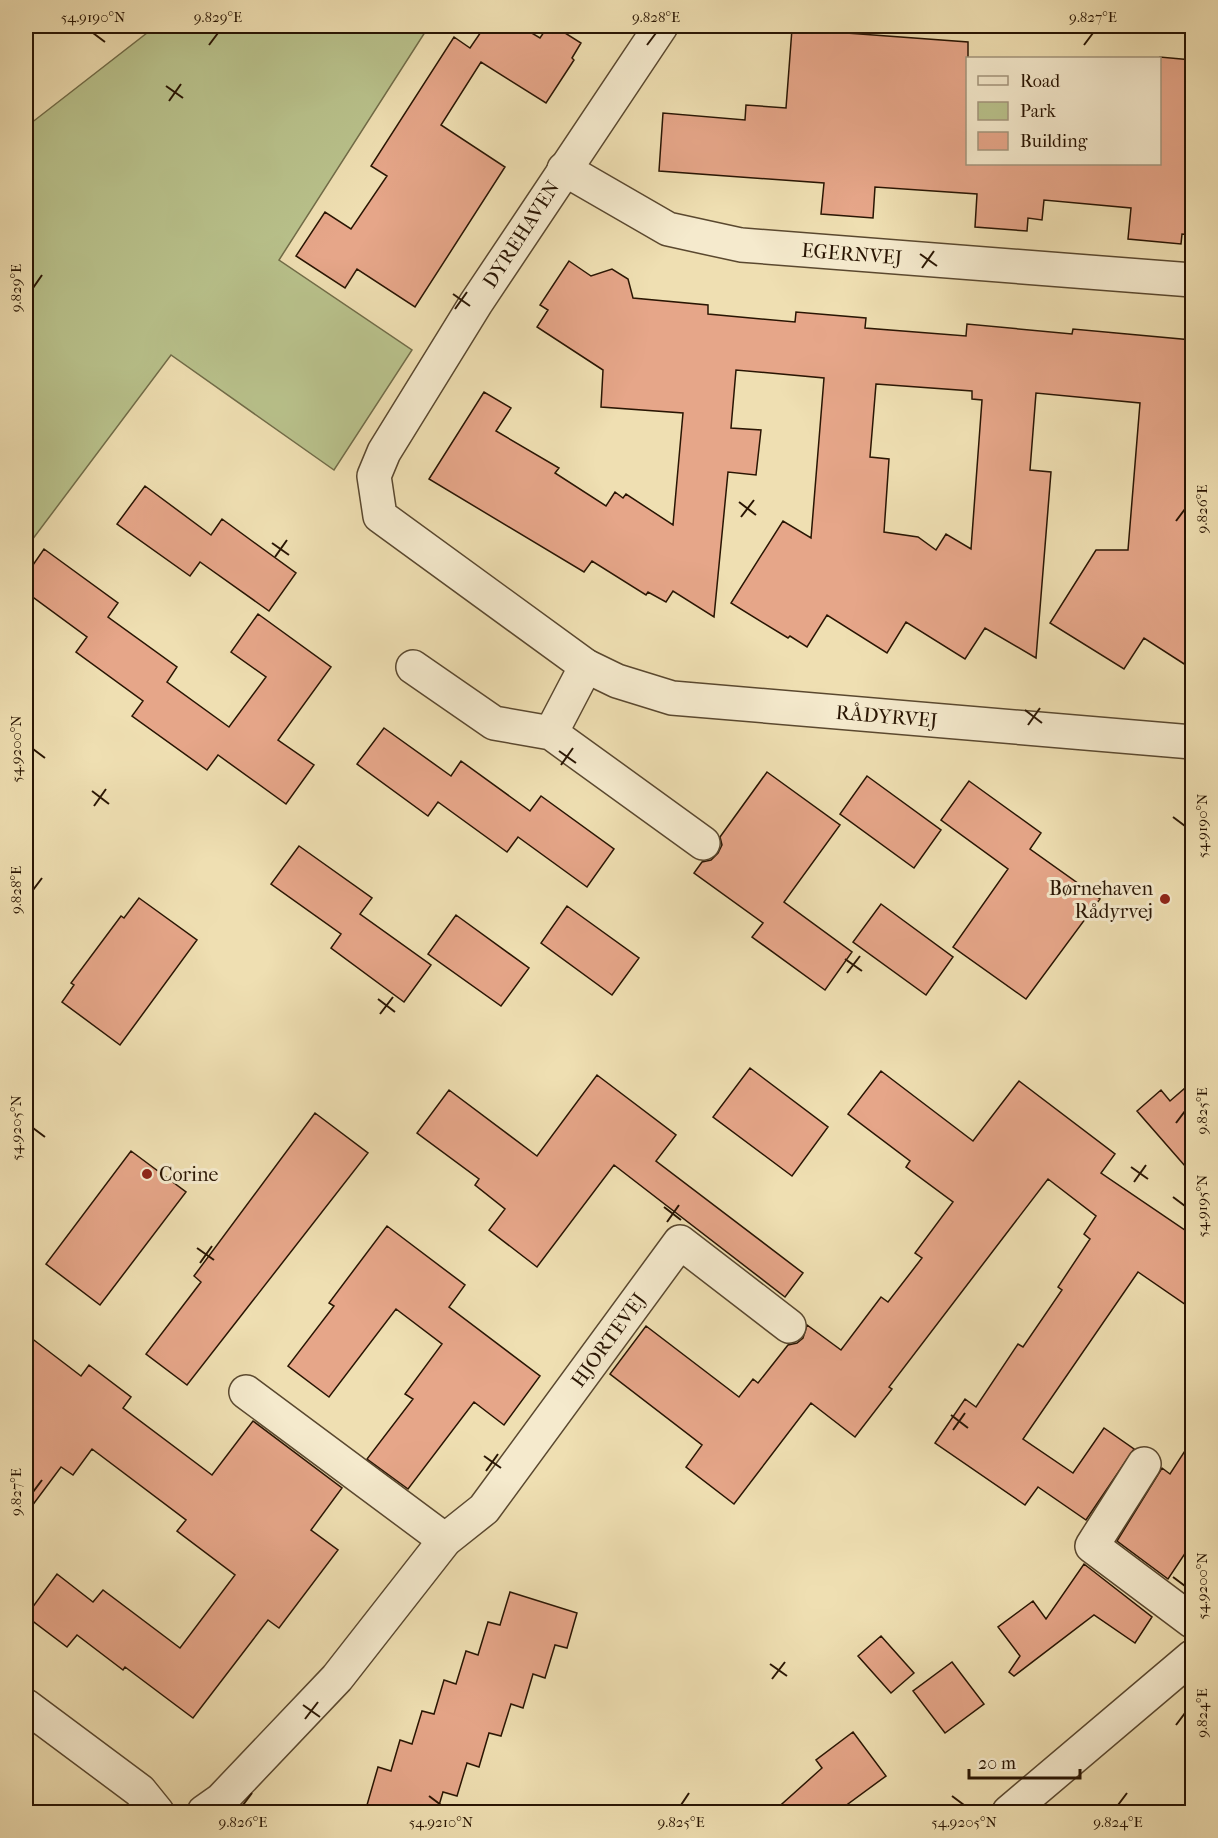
<svg xmlns="http://www.w3.org/2000/svg" width="1218" height="1838" viewBox="0 0 1218 1838" font-family="'IM FELL French Canon',serif">
	<rect width="100%" height="100%" fill="#efdfb2"/>
	<filter id="stains"><feTurbulence type="fractalNoise" baseFrequency=".00333" numOctaves="4"/><feColorMatrix values="0 0 0 0 .2 0 0 0 0 .09 0 0 0 0 .02 0 0 0 .5 -.17"/></filter>
	<radialGradient id="worn" r=".72"><stop offset=".6" stop-color="#630" stop-opacity="0"/><stop offset="1" stop-color="#630" stop-opacity=".3"/></radialGradient>
	<path fill="#b9c28c" stroke="#716c48" stroke-width="1.5" d="M156,26H429L279,260L412,350L334,470L171,355L26,548V127Z"/>
	<path fill="#e6a689" stroke="#291503" stroke-width="1.5" fill-rule="evenodd" d="M485,26H520L540,38L548,26H554L581,43L572,58L574,60L546,103L481,62L441,125L505,167L415,307L357,269L345,288L296,256L325,212L351,229L387,176L371,166L454,37L470,48Z
		M792,29L968,42V164H1160V57L1192,60V109L1185,186L1192,187V235L1182,234L1181,244L1128,239L1131,208L1044,200L1042,220L1028,218L1027,231L975,227L977,194L875,187L873,218L821,214L824,183L659,171L663,113L745,120L746,105L786,108Z
		M569,261L591,276L612,269L628,279L633,298L708,305V314L795,322L796,312L866,318L865,328L966,336L967,324L1072,334L1073,329L1192,340V417L1186,485H1192V669L1144,638L1124,669L1050,623L1096,550H1128L1140,403L1036,393L1030,470L1051,472L1036,658L985,628L965,659L906,622L887,653L827,615L807,647L790,636L788,638L731,603L783,521L811,538L824,378L736,370L731,428L761,430L756,475L728,472L714,617L673,591L666,602L648,592L646,595L592,561L584,572L429,479L484,392L511,408L496,431L559,468L555,473L606,506L615,492L623,498L626,494L673,525L683,413L601,407L603,370L537,327L548,310L540,305ZM876,384L972,391V399L982,400L971,549L946,534L936,550L918,537L884,532L889,459L870,457Z
		M145,486L211,535L222,519L296,573L269,611L200,562L190,576L117,524Z
		M44,549L118,603L108,617L177,667L167,682L229,727L266,677L231,652L258,614L331,667L278,740L314,765L286,804L218,755L207,770L132,716L143,701L76,652L87,637L26,592V575Z
		M384,728L451,776L461,761L530,811L541,796L614,849L587,887L518,837L507,852L438,802L428,816L357,764Z
		M767,772L840,825L784,902L852,952L825,990L752,937L763,923L694,873L702,862L711,860L718,853L722,845L720,837Z
		M867,776L941,830L914,868L840,814Z
		M969,781L1041,833L1030,849L1100,899L1026,999L953,947L1008,869L941,820Z
		M299,846L372,898L360,914L431,965L404,1002L331,948L341,934L271,884Z
		M139,898L197,940L120,1045L62,1002L74,985L71,983L121,916L124,918Z
		M881,904L953,957L926,995L853,942Z
		M567,906L639,958L612,995L541,943Z
		M456,915L529,968L501,1006L428,954Z
		M750,1068L828,1127L792,1176L713,1117Z
		M881,1071L973,1141L1019,1081L1115,1154L1101,1173L1192,1235V1309L1138,1272L1023,1439L1073,1473L1104,1428L1134,1449L1086,1520L1038,1487L1025,1505L935,1443L965,1399L976,1407L1018,1344L1023,1347L1062,1290L1058,1287L1090,1239L1084,1234L1096,1216L1048,1179L889,1387L892,1389L855,1437L811,1403L734,1504L686,1467L702,1445L610,1374L646,1326L739,1397L753,1379L758,1383L788,1345L797,1343L803,1338L807,1325L841,1350L881,1297L888,1302L922,1258L915,1253L953,1202L906,1167L910,1161L848,1114Z
		M597,1075L676,1135L656,1161L803,1273L785,1297L614,1165L537,1267L489,1230L505,1209L475,1185L479,1179L417,1133L449,1090L537,1156Z
		M1192,1082V1174L1137,1111L1161,1090L1170,1101Z
		M315,1113L368,1153L187,1385L146,1354L201,1282L194,1276Z
		M131,1151L186,1192L100,1305L46,1264Z
		M387,1226L465,1285L449,1307L540,1376L504,1425L474,1402L408,1489L367,1459L413,1399L405,1394L442,1344L396,1309L329,1397L288,1366L334,1306L329,1303Z
		M26,1334L81,1376L89,1365L131,1397L123,1408L212,1475L253,1421L342,1488L311,1530L338,1550L279,1628L268,1620L193,1718L125,1667L123,1670L77,1635L67,1647L26,1616L57,1574L93,1602L103,1590L180,1648L235,1575L177,1531L186,1520L92,1449L73,1475L61,1467L26,1514Z
		M1192,1440V1543L1168,1579L1117,1541L1162,1468L1170,1474Z
		M1084,1564L1152,1617L1135,1643L1094,1615L1014,1676L1009,1672L1020,1656L998,1627L1033,1601L1046,1619Z
		M510,1592L577,1613L567,1648L555,1645L545,1678L533,1674L523,1708L511,1704L501,1736L489,1733L479,1767L467,1763L457,1796L443,1792L437,1812H390L367,1805L378,1767L391,1771L400,1740L412,1744L422,1711L434,1714L444,1680L456,1684L466,1651L478,1655L488,1622L500,1625Z
		M881,1636L914,1673L891,1693L858,1656Z
		M952,1662L984,1704L945,1733L913,1691Z
		M853,1732L886,1776L837,1812H773L822,1768L816,1760Z"/>
	<g fill="none" stroke-linecap="round" stroke-linejoin="round">
		<g stroke="#5a482f" stroke-width="36">
			<g id="minor">
				<path id="s1" d="M661,26L476,303L384,452L374,476L380,516L586,666L617,681L672,698L1192,742"/>
				<path id="s2" d="M564,169L668,229L741,245L1192,280"/>
				<path d="M413,667L494,723L551,733L703,843"/>
				<path d="M551,733L586,666"/>
				<path d="M246,1392L445,1540"/>
				<path d="M1144,1464L1092,1546L1192,1621"/>
				<path d="M26,1706L140,1791L157,1812"/>
				<path id="s3" d="M204,1812L221,1800L337,1678L445,1540L484,1509L680,1242L789,1326"/>
			</g>
		</g>
		<g stroke="#5a482f" stroke-width="36">
			<path id="tertiary" d="M1009,1812L1192,1657"/>
		</g>
		<use href="#minor" stroke="#f5eacd" stroke-width="33"/>
		<use href="#tertiary" stroke="#f5eacd" stroke-width="33"/>
	</g>
	<path fill="none" stroke="#291503" stroke-width="2" d="M93,33L105,42M209,45L218,33M647,45L656,33M1084,45L1093,33M166,86L183,98M169,101L181,84M920,254L937,266M922,268L934,251M33,288L42,275M453,294L470,306M455,309L467,292M739,502L756,515M741,517L754,500M1176,521L1185,509M272,543L289,555M275,557L287,540M1025,710L1042,723M1028,725L1040,708M33,749L45,758M559,751L576,763M561,765L573,748M92,791L109,804M94,806L106,789M1173,817L1185,826M33,890L42,878M845,959L862,971M847,973L860,956M378,999L395,1012M380,1014L393,997M1176,1123L1185,1111M33,1128L45,1137M1131,1167L1148,1179M1134,1182L1146,1165M1173,1197L1185,1206M664,1207L681,1220M667,1222L679,1205M197,1248L214,1260M200,1263L212,1246M951,1415L968,1428M953,1430L965,1413M484,1456L501,1468M486,1471L498,1454M33,1492L42,1480M1173,1577L1185,1586M770,1664L787,1676M772,1679L785,1662M303,1705L320,1717M305,1719L318,1702M1176,1725L1185,1713M429,1796L441,1805M952,1796L964,1805M243,1805L252,1793M681,1805L689,1793M1118,1805L1127,1793"/>
	<g fill="#8f2418" stroke="#f5eacd" stroke-width="2">
		<circle cx="1165" cy="899" r="6"/>
		<circle cx="147" cy="1174" r="6"/>
	</g>
	<g text-anchor="middle" stroke-width="6" stroke-linejoin="round" paint-order="stroke">
		<g font-size="20" fill="#291503" stroke="#f5eacd">
			<text transform="translate(521 234) rotate(-57)" y="7">DYREHAVEN</text>
			<text dy="7" stroke="none"><textPath href="#s2" startOffset="306">EGERNVEJ</textPath></text>
			<text dy="7" stroke="none"><textPath href="#s1" startOffset="1137">RÅDYRVEJ</textPath></text>
			<text dy="7" stroke="none"><textPath href="#s3" startOffset="624">HJORTEVEJ</textPath></text>
		</g>
		<g font-size="20" fill="#291503" stroke="#f5eacd" text-anchor="end">
			<text x="1153" y="895">Børnehaven<tspan x="1153" dy="23">Rådyrvej</tspan></text>
			<text x="159" y="1181" text-anchor="start">Corine</text>
		</g>
	</g>
	<rect width="1218" height="1838" fill="none" stroke="#efdfb2" stroke-width="66"/>
	<rect x="966" y="57" width="195" height="108" fill="#f5eacd" stroke="#a3957c" stroke-width="1.5"/>
	<rect x="978" y="76" width="30" height="9" fill="#f5eacd" stroke="#a3957c" stroke-width="1.5"/>
	<text x="1020" y="87" font-size="18" fill="#291503">Road</text>
	<rect x="978" y="102" width="30" height="18" fill="#b9c28c" stroke="#a3957c" stroke-width="1.5"/>
	<text x="1020" y="117" font-size="18" fill="#291503">Park</text>
	<rect x="978" y="132" width="30" height="18" fill="#e6a689" stroke="#a3957c" stroke-width="1.5"/>
	<text x="1020" y="147" font-size="18" fill="#291503">Building</text>
	<path d="M969 1769v9h111v-9" fill="none" stroke="#291503" stroke-width="3"/>
	<text x="978" y="1769" font-size="18" fill="#291503" stroke="#f5eacd" stroke-width="4.5" paint-order="stroke">20 m</text>
	<rect x="33" y="33" width="1152" height="1772" fill="none" stroke="#291503" stroke-width="2"/>
	<g font-size="15" text-anchor="middle" fill="#291503">
		<text x="93" y="22">54.9190°N</text>
		<text x="218" y="22">9.829°E</text>
		<text x="656" y="22">9.828°E</text>
		<text x="1093" y="22">9.827°E</text>
		<text transform="translate(16 288) rotate(-90)" y="5">9.829°E</text>
		<text transform="translate(1202 509) rotate(-90)" y="5">9.826°E</text>
		<text transform="translate(16 749) rotate(-90)" y="5">54.9200°N</text>
		<text transform="translate(1202 826) rotate(-90)" y="5">54.9190°N</text>
		<text transform="translate(16 890) rotate(-90)" y="5">9.828°E</text>
		<text transform="translate(1202 1111) rotate(-90)" y="5">9.825°E</text>
		<text transform="translate(16 1128) rotate(-90)" y="5">54.9205°N</text>
		<text transform="translate(1202 1206) rotate(-90)" y="5">54.9195°N</text>
		<text transform="translate(16 1492) rotate(-90)" y="5">9.827°E</text>
		<text transform="translate(1202 1586) rotate(-90)" y="5">54.9200°N</text>
		<text transform="translate(1202 1713) rotate(-90)" y="5">9.824°E</text>
		<text x="243" y="1827">9.826°E</text>
		<text x="441" y="1827">54.9210°N</text>
		<text x="681" y="1827">9.825°E</text>
		<text x="964" y="1827">54.9205°N</text>
		<text x="1118" y="1827">9.824°E</text>
	</g>
	<rect width="100%" height="100%" filter="url(#stains)"/>
	<rect width="100%" height="100%" fill="url(#worn)"/>
</svg>
